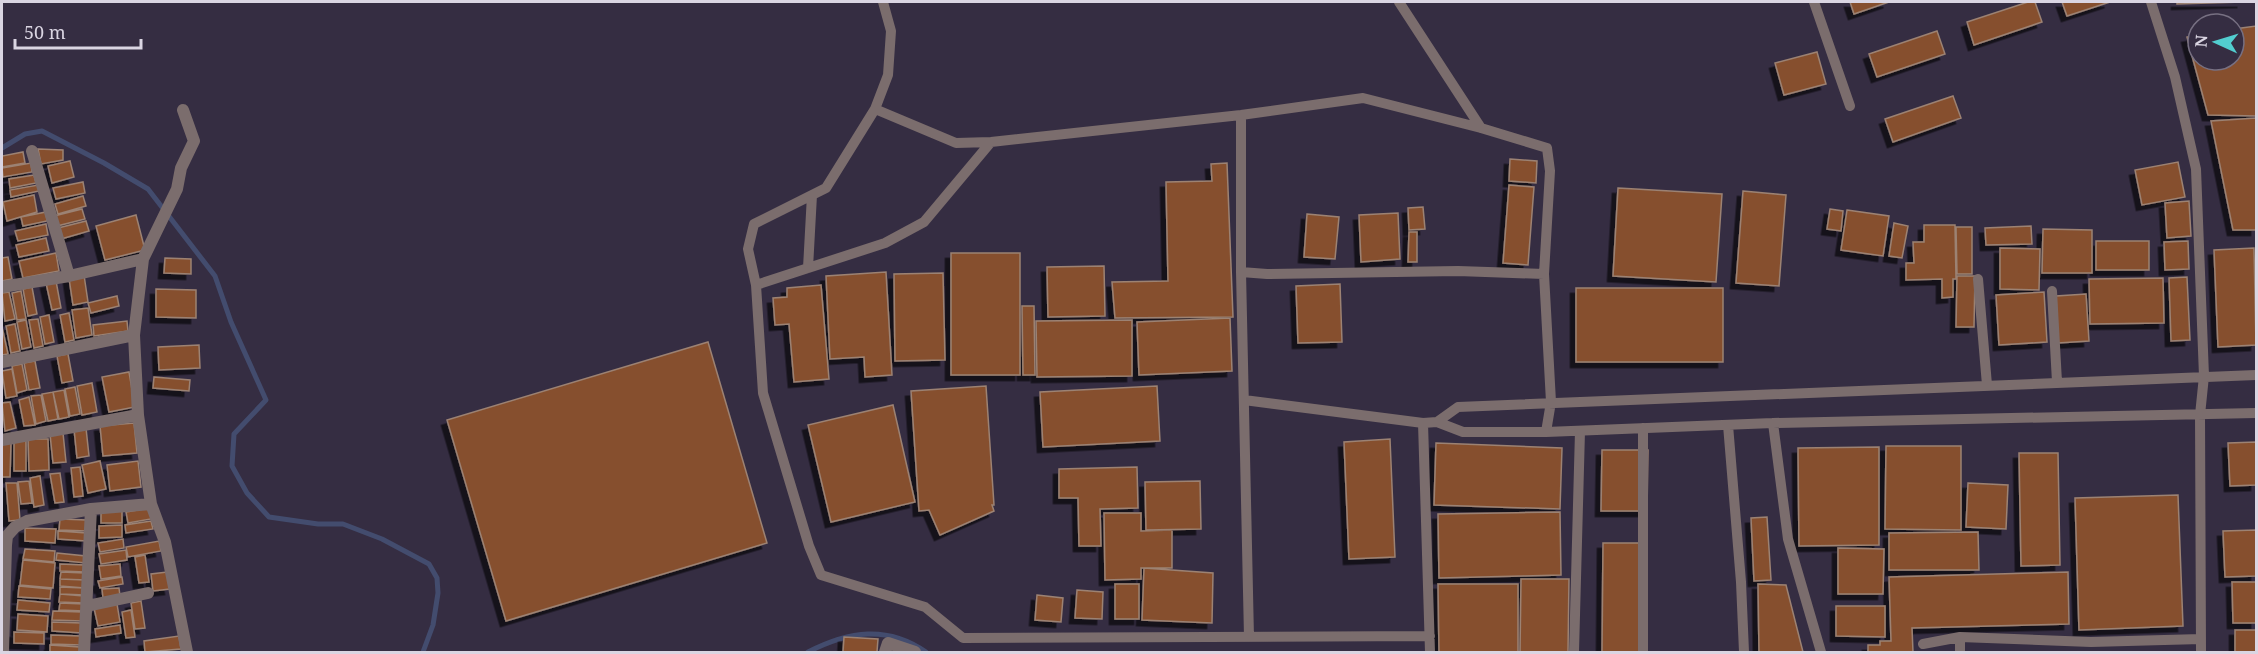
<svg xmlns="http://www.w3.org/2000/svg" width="2258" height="654" viewBox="0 0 2258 654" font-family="'Noto Serif',serif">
	<defs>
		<filter id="shadow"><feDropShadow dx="-5.5" dy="5.5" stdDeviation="0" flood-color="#0009"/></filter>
	</defs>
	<rect width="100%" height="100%" fill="#352d42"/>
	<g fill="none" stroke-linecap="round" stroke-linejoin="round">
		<path stroke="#434c6e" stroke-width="5" d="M2,148L25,134L42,131L104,163L148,189L215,276L231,322L266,400L234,434L232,466L247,493L269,517L318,524H343L382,539L429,564L437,578L438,593L433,625L423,652
			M808,652C849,631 887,625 926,652"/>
	</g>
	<path fill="#86502f" stroke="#9c8273" stroke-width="1.5" filter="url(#shadow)" d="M1850,2H1889L1854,14Z
		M2028,2H2035L2042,22L1974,45L1967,22Z
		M2062,2H2110L2067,16Z
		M2177,2H2243L2177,4Z
		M2256,26V116L2208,115L2187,37L2198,35V60H2234V29Z
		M1937,31L1945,54L1877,77L1869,54Z
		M1817,52L1826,84L1784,95L1775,63Z
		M1953,96L1961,118L1893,142L1885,119Z
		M2256,118V230H2233L2211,121Z
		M38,149L63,150V160L41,164Z
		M23,152L25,163L2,167V156Z
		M1510,159L1537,161L1536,183L1509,181Z
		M70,161L74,177L52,183L48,166Z
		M2178,162L2185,197L2142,205L2135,170Z
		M31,163L32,172L3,177L2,168Z
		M1227,163L1233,317L1115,318L1112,282L1168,281L1166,182L1212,181L1211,164Z
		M34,175L36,183L10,188L9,179Z
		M83,182L85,193L56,199L53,188Z
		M38,185L39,191L11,197L10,190Z
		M1509,185L1534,187L1528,265L1503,263Z
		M1618,188L1722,194L1716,282L1613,276Z
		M1743,191L1786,195L1779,286L1736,283Z
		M34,195L37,212L7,221L3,202Z
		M83,196L86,206L58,214L55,204Z
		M2189,201L2191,236L2167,238L2165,203Z
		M1423,207L1425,229L1409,230L1408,208Z
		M82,209L85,219L57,226L54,216Z
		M1830,209L1843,211L1841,231L1827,229Z
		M1847,210L1889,216L1883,256L1841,250Z
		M46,212L47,221L23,226L21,217Z
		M1398,213L1400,259L1361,262L1359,215Z
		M1307,214L1339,217L1335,259L1304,257Z
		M136,215L145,250L105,260L96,226Z
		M86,221L89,231L61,239L58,228Z
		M1894,223L1908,226L1902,258L1889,256Z
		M46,224L48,235L18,241L15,231Z
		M1924,225H1955L1956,279H1953V297L1942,298V279L1906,280V263H1914L1913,242H1924Z
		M2031,226L2032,244L1986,245L1985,228Z
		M1956,227H1972V274H1957Z
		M2043,229L2092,230V273H2042Z
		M1409,232H1417V262H1408Z
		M46,238L49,251L19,257L16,245Z
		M2096,241H2149V270H2096Z
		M2188,241L2189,269L2165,270L2164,242Z
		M2000,248L2040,249L2039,290L2000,289Z
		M2254,248L2256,345L2218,347L2214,250Z
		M56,253L59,271L23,278L19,261Z
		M951,253H1020V375H951Z
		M8,257L12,279L2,281V258Z
		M165,258L191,259V274L164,273Z
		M1104,266L1105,316L1048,317L1047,267Z
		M886,272L892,375L865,377L864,357L830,359L826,276Z
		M943,273L945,360L895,361L894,274Z
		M84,275L88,302L73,305L69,278Z
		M1957,276H1975L1974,327H1956Z
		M2187,277L2190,340L2171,341L2169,278Z
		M2163,278L2164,323L2090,324L2089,279Z
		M56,281L61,308L52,310L46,283Z
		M1340,284L1342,342L1298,343L1296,286Z
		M821,285L829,379L794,382L789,324L775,325L773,298L787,297V288Z
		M32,287L37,314L28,316L23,289Z
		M1576,288H1723V362H1576Z
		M156,289L196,290V318L156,317Z
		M21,291L26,319L17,320L12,293Z
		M9,292L15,319L5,321L2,293Z
		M2044,292L2047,342L1999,345L1996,295Z
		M2086,294L2089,341L2058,343L2056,296Z
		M117,296L119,306L91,313L88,303Z
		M1022,306H1034L1035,375H1023Z
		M88,308L92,335L76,338L72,310Z
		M69,313L74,340L65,342L60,315Z
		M49,315L54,342L45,344L40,317Z
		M1230,318L1232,371L1139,375L1137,322Z
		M38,319L43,346L34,348L29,320Z
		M26,320L31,347L22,349L17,322Z
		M1132,320V376L1037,377L1036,321Z
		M127,321L128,331L94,336L93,325Z
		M15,324L20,351L11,353L6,326Z
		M2,327L8,354L2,355Z
		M708,342L767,543L506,621L447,420Z
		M199,345L200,368L159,370L158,347Z
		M68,354L73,381L62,383L57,356Z
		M35,361L40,388L29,390L24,363Z
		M22,364L27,390L17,393L12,366Z
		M12,369L17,396L6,398L2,371Z
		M129,372L135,407L109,412L102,377Z
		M154,377L190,380L189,391L153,388Z
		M92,383L97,412L82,415L77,386Z
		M986,386L994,505H992L994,511L940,535L929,510L919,511L911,391Z
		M1157,386L1160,441L1043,447L1040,392Z
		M75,387L80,414L70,416L65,389Z
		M64,390L69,417L59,419L53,392Z
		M53,392L58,419L48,421L42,394Z
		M41,395L46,421L36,424L31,396Z
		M29,397L35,425L24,426L19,400Z
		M10,402L16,428L5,431L2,403Z
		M893,405L915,502L831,522L808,425Z
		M134,423L137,453L103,456L100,426Z
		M86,428L89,456L77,458L74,429Z
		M63,433L66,462L53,463L50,434Z
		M28,439H48L49,470L29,471Z
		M1390,439L1395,557L1349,559L1344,442Z
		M14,440H26V471H14Z
		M2,442L11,443L10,477H2Z
		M2256,442V485L2230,486L2228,443Z
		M1436,443L1562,448L1560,509L1434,505Z
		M1886,446H1961V530L1885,529Z
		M1879,447V545L1799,546L1798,448Z
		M1602,450H1648L1647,511H1601Z
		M2019,453H2058L2060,565L2021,566Z
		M100,461L106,489L88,493L82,465Z
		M138,461L141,487L110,491L107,465Z
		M80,467L83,496L74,497L71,468Z
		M1137,467L1138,508L1100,509L1101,546H1079L1078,498H1059V469Z
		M60,473L64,502L55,503L50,474Z
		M40,476L44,505L34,507L30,478Z
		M29,481L32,503L21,504L18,482Z
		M1200,481L1201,529L1146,530L1145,482Z
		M6,483H17L20,520L9,521Z
		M1968,483L2008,485L2006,529L1966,527Z
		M2178,495L2183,626L2079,630L2075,498Z
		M150,508L151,519L128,523L126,512Z
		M101,511H122V523H101Z
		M1560,512L1561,575L1439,578L1438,514Z
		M1104,513H1141V531L1172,530V568H1141V579L1105,580Z
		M1767,517L1771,580L1754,581L1751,518Z
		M60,519L87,520V531L59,530Z
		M151,521L153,529L126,533L125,525Z
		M122,525V537L99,538V526Z
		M25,528L56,529L55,543L25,541Z
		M2256,530V576L2225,577L2223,531Z
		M58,531L87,533L86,541L58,539Z
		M1978,532L1979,570H1889V533Z
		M123,539L124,548L100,552L98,543Z
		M159,541L161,551L128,557L126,547Z
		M1603,543H1643L1642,652H1602Z
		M1838,548L1884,549L1883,594H1838Z
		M25,549L55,551L54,562L23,559Z
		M126,550L127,560L101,564L99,554Z
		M57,553L86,556V563L56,560Z
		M145,555L149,582L139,583L135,557Z
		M23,560L55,563L53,588L20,585Z
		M60,564L85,565V572L60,571Z
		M120,564L121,576L101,579L99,566Z
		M1144,568L1213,573L1212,623L1142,620Z
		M61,572L85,573V580L60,579Z
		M167,572L170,589L153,591L151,574Z
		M2068,572L2069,624L1912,628L1913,652H1868V645H1880V641H1891L1889,577Z
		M122,577L123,584L100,588L98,581Z
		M60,579L85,580V588L60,586Z
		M1521,579H1569L1568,652H1520Z
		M2232,582H2256V623H2233Z
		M1115,584H1139V619H1115Z
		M1438,584H1518V652H1439Z
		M1758,584L1786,585L1803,652H1759Z
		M19,586L51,589L50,599L18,597Z
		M60,587L85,588V595L60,594Z
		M119,588L120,596L103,598L102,589Z
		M1077,590L1103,592L1102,619L1075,618Z
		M60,594L84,596V603L59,602Z
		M1037,595L1063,598L1061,622L1035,620Z
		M18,600L50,603L49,612L17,610Z
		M141,601L145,628L135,629L131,603Z
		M60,603L85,604L84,611L59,610Z
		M117,604L120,622L98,626L94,608Z
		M1836,606H1885V637L1836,636Z
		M131,610L135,637L126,638L122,612Z
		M53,611L82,612V621L52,620Z
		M18,614L48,616L47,632L17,630Z
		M52,622L82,623V633L52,631Z
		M120,625L121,633L96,637L95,629Z
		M2235,630H2256V652H2235Z
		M14,632L44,633V644L14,643Z
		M51,635L81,636V645L51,644Z
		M179,636L181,649L145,652L144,641Z
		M844,637L878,639L877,652H843Z
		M50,645L80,647V652H50Z"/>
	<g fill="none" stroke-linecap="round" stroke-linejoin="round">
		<path stroke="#7b6d6d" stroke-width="10" d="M1399,2L1481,128
			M1814,2L1850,106
			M2151,2L2175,77L2196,169L2204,376L2200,415L2201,652
			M875,109L888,75L891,31L883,2
			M1241,115V272L1249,637
			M808,268L812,195
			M1241,272L1267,274L1458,271L1544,274
			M1978,279L1987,385
			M756,285L885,243L924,222L991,142
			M2052,291L2057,382
			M1244,400L1423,423L1437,422L1463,432H1546L1773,423L2256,413
			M1437,422L1458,407L2256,375
			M1423,423L1430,652
			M1773,423L1788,539L1821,652
			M1728,425L1741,582L1744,652
			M1643,428V652
			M1430,636L963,638L925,607L821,575L809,546L763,393L756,285L748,249L754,224L826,188L875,109L956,143L991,142L1241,115L1363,98L1481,128L1547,148L1550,171L1544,274L1551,402L1546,432
			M1923,644L1960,637L2091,642L2201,639
			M1574,652L1580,431
			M1960,652V637"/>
		<path stroke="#7b6d6d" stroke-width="12" d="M183,110L194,141L181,168L177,189L143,259L134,335L138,415L151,504L165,542L187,652
			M32,151L69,276
			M2,287L69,276L143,259
			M2,362L134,335
			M2,440L138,415
			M87,606L148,593
			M3,652L6,545L7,536L15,527L27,521L91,509L151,504
			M84,652L91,509
			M885,652L888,643L915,652"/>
	</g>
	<rect width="2258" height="654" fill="none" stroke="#dad5e2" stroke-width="6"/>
	<g transform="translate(2216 42) rotate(274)"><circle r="28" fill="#352d42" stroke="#777082" stroke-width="1.5"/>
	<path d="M0-4.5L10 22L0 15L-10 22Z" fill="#52cdcf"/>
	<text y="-9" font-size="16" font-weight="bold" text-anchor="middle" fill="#dad5e2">N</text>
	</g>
	<path d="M15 39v9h126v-9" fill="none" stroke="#dad5e2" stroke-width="3"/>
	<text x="24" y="39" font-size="18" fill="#dad5e2" stroke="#352d42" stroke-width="4.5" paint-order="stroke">50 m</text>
</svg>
